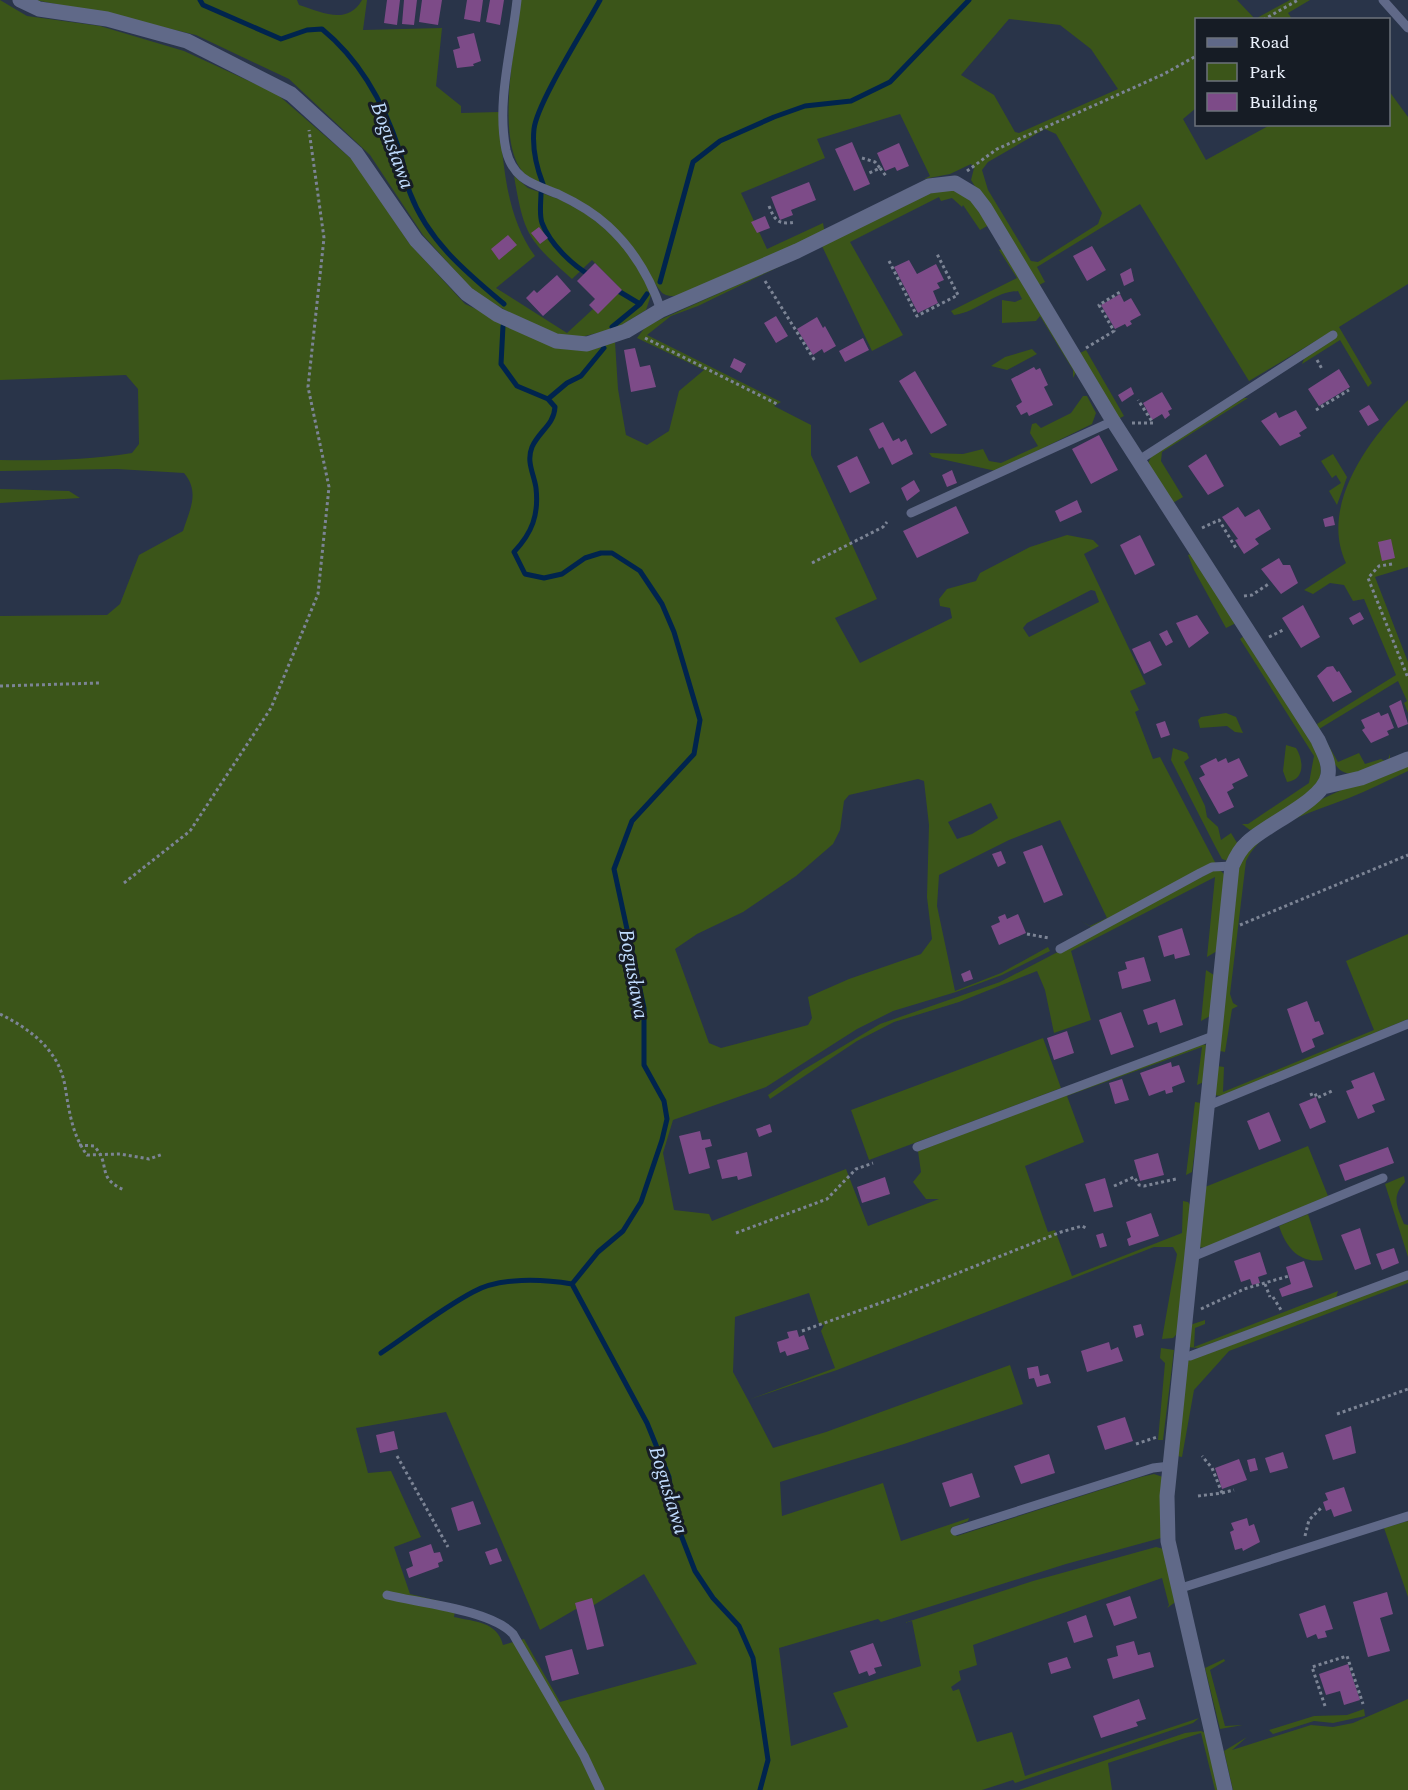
<svg xmlns="http://www.w3.org/2000/svg" width="1408" height="1790" viewBox="0 0 1408 1790" font-family="Spectral,serif">
	<rect width="100%" height="100%" fill="#293449"/>
	<path fill="#3b5519" fill-rule="evenodd" d="M0,0L27,16L100,26L184,51L277,94L355,162L409,243L465,304L565,349L588,351L615,342L618,389L626,435L647,445L669,431L679,391L704,370L637,338L646,326L791,261L698,306L671,316L647,335L781,402L774,406L811,425V455L877,599L835,618L860,663L952,618L950,608L940,606L939,599L947,589L976,581L980,573L1030,547L1067,535L1093,540L1099,546L1084,554L1146,684L1130,691L1139,710L1135,712L1153,759L1160,757L1216,864L1091,927L1081,921L1090,926L1107,918L1060,820L1009,840L939,875L937,906L955,991L1001,973L1048,947L1050,951L1002,975L956,992L893,1011L857,1029L766,1087L673,1120L663,1153L674,1210L709,1214L712,1221L846,1169L868,1226L939,1199H926L913,1182L921,1172L918,1151L1201,1044L1206,1045L1204,1082L1197,1085L1202,1047L1067,1096L1084,1142L1025,1166L1048,1232L1055,1230L1072,1276L1182,1233L1183,1201L1188,1202L1190,1205L1177,1334L1173,1338L1162,1339L1177,1254L1173,1247H1154L837,1370L748,1400L773,1448L826,1432L1010,1365L1023,1404L904,1444L780,1482L782,1516L883,1483L901,1541L969,1518L968,1521L951,1528V1533L957,1536L1141,1477L1154,1474L1163,1477L1161,1538L1066,1564L881,1622L878,1619L779,1648L791,1746L848,1727L833,1693L921,1666L912,1621L904,1623L1033,1581L1156,1547L1164,1549L1177,1601L1167,1608L1169,1605L1162,1578L973,1645L977,1665L959,1671L961,1680L951,1687L953,1691L959,1689L977,1742L1012,1732L1025,1776L1199,1718L1193,1723L1015,1783L1013,1780L982,1790H0V616L107,615L120,604L139,555L183,531C190,509 200,492 184,473L117,469L0,471V460C45,461 88,460 132,453L139,444L138,389L126,375L0,380ZM1091,590L1095,591L1099,602L1029,637L1023,628L1027,623ZM918,779L924,781L929,825L927,897L932,939L921,954L849,979L808,997L812,1018L808,1025L721,1048L709,1043L675,949L697,934L743,912L796,876L833,844L840,830L844,801L849,795ZM991,803L998,818L972,834L957,839L948,822ZM809,1293L819,1323L824,1325L821,1331L835,1368L748,1400L733,1372L735,1317ZM446,1412L540,1630L576,1609L594,1605L644,1574L697,1664L560,1702L524,1639L503,1645C497,1621 475,1622 454,1617L456,1605L410,1594L394,1547L421,1537L391,1471L368,1473L356,1428Z
		M35,0H297L299,5C322,12 347,26 362,0H367L363,30L442,28L436,86L461,106V113L499,112C503,160 505,216 535,256L496,288L567,333L618,286L592,260L572,279C528,240 524,235 514,176L528,188L561,200L588,215L611,234L628,253L643,277L651,295L646,310L617,328L569,340L510,313L474,292L423,235L370,155L289,79L196,35L108,14Z
		M521,0H1237L1255,19L1290,0H1310L1288,13L1292,19L1196,20V108L1183,119L1206,160L1270,125L1388,124L1389,91L1408,117V284L1339,327L1372,383L1368,387L1340,340L1302,364L1304,359L1337,335L1334,330L1249,381L1140,204L1037,267L1045,282L1037,286L971,180L974,168L971,164L950,174L924,179L930,176L900,114L817,139L825,158L741,193L767,249L823,223L825,234L682,295C676,296 669,297 664,294C657,291 634,246 622,235C599,214 555,198 528,177C492,149 516,41 521,0ZM1009,19L1060,25L1091,49L1118,89L1019,133L1015,132L994,95L961,75ZM1045,129L1056,134L1102,213L1098,224L1038,262L1031,261L988,190L982,170L988,162Z
		M944,188L969,195L989,225L980,230L963,205L962,207L952,198L941,201L939,197L850,242L903,335L872,351L822,246L917,198Z
		M1003,248L1077,370L1073,378V370L1040,316L1036,321L1002,323V300L1015,302L1022,299L1018,291C995,291 978,312 954,315L951,311L1017,278L999,250Z
		M1032,349L1037,354L1007,370L991,366L1005,357Z
		M1086,350L1124,416L1118,419L1078,354Z
		M1083,396H1087L1096,413L1092,424L996,471L932,457L929,453L963,454L983,449L989,461L1001,463L1038,446L1030,433L1032,424L1036,423L1041,428L1071,413Z
		M1244,398H1248L1162,452L1161,461L1183,497L1171,504L1147,465L1152,455Z
		M1408,400V567L1375,577L1408,662V713L1404,703L1407,701L1398,681L1319,729L1338,762L1359,753L1365,764L1381,759L1387,762L1390,754V762C1335,786 1338,773 1317,724L1396,675L1364,599L1353,601L1344,585L1330,583L1313,594L1304,590L1346,563C1319,506 1369,439 1408,400Z
		M1333,454L1347,477L1337,505L1329,491L1341,483L1336,475L1332,478L1321,461Z
		M0,489L69,491L80,498L0,503Z
		M1191,554L1236,623L1226,628L1194,570L1188,555Z
		M1245,635L1317,749C1319,758 1322,768 1320,777C1315,792 1265,827 1250,830L1242,824H1248L1309,783L1314,756L1240,639Z
		M1226,713L1236,717L1243,733L1235,732L1227,726L1200,728L1198,720L1201,717Z
		M1286,745L1296,748C1304,761 1305,780 1287,782L1283,771Z
		M1173,748L1187,753L1189,758L1184,762L1205,806L1207,817L1218,827L1221,840L1231,833L1239,846L1228,861L1222,859L1215,846L1171,760Z
		M1408,763V771C1388,780 1369,790 1349,798C1313,812 1264,824 1246,861L1230,994L1233,1003L1238,1006L1232,1009L1225,1052L1220,1051L1238,865C1259,818 1361,782 1408,763Z
		M1220,870L1226,876L1217,951L1207,957L1215,877L1071,951L1091,1020L1054,1033L1045,990L1037,971L959,1002L894,1022L857,1041L770,1099L768,1095L803,1070L880,1024L1000,982L1213,871Z
		M1408,934V1019L1222,1096L1212,1095L1217,1066L1224,1067L1223,1092L1374,1030L1346,961Z
		M1206,970L1214,975L1210,1016L1201,1021Z
		M1043,1038L1061,1088L869,1160L851,1110Z
		M1195,1102L1201,1103L1192,1172L1186,1175Z
		M1308,1146L1328,1196L1205,1248L1199,1247L1205,1187Z
		M1404,1176L1405,1182C1391,1197 1397,1206 1404,1224L1408,1225V1257L1385,1184Z
		M1308,1214L1323,1260C1299,1264 1286,1247 1279,1226Z
		M1408,1279V1283L1229,1351L1194,1390L1182,1457L1177,1456L1187,1361Z
		M1338,1291L1336,1298L1199,1348L1187,1347L1190,1325L1205,1320V1324L1195,1328L1194,1347Z
		M1161,1348L1174,1350L1163,1440H1158L1165,1363L1160,1358Z
		M1408,1521V1597L1384,1528Z
		M1224,1659L1225,1661L1210,1670L1225,1726L1243,1725L1220,1729L1205,1668Z
		M1408,1699V1790H1233L1224,1751L1247,1737L1232,1750L1311,1725L1333,1727L1353,1723Z
		M1364,1709L1365,1716L1333,1723L1314,1721L1273,1734L1269,1730L1314,1716L1347,1715Z
		M1201,1731L1206,1733L1221,1790H1215L1201,1733L1108,1763L1112,1790H1019L1185,1733Z"/>
	<g fill="none" stroke-linecap="round" stroke-linejoin="round">
		<path stroke="#00244e" stroke-width="5" d="M200,0L203,5L281,39L307,30L322,29C360,60 385,106 400,152C404,165 405,180 410,193C428,241 466,272 504,304
			M543,184C536,166 532,148 534,129C537,103 585,28 600,0
			M541,193C541,202 539,214 542,223C550,244 572,265 591,276
			M660,282L693,162L720,141L774,117L805,106L851,101L890,82L969,0
			M615,289L640,304
			M503,326L501,364L517,386L548,399L555,407C554,425 539,431 532,447C526,462 534,474 536,488C539,515 532,533 514,552L525,574L544,578L562,574L585,558L601,553H612L640,571L662,604L674,632L700,720L694,754L632,821L614,869L644,1008V1065L664,1101L667,1119L662,1140L641,1202L623,1231L598,1252L572,1284L647,1423L669,1477L674,1517L695,1571L713,1598L739,1626L753,1658L768,1760L760,1790
			M612,327L640,304L647,294
			M548,399L567,383L581,376L604,348
			M381,1353C411,1333 441,1309 473,1292C500,1277 542,1279 572,1284"/>
	</g>
	<path fill="#7d4b88" d="M387,0H400L397,25L384,23Z
		M404,0H417L414,25L402,24Z
		M422,0H442L438,25L419,22Z
		M467,0H483L480,22L464,19Z
		M490,0H504L500,25L486,22Z
		M474,33L481,61L473,64L474,66L457,68L453,50L460,48L457,37Z
		M852,142L870,184L854,191L835,149Z
		M899,143L909,166L897,171L895,167L885,171L877,153Z
		M809,182L816,200L791,210L793,215L780,220L771,197Z
		M765,216L770,228L757,233L751,222Z
		M539,227L548,238L540,244L531,233Z
		M508,235L517,245L499,260L491,249Z
		M1092,246L1106,270L1087,281L1073,256Z
		M909,260L917,274L936,264L944,280L937,283L940,288L933,291L938,303L918,313L894,267Z
		M595,263L622,290L598,314L589,305L595,299L577,281Z
		M1131,268L1134,281L1124,286L1120,274Z
		M557,275L571,291L543,316L526,298L534,290L537,293Z
		M1120,294L1124,302L1131,298L1141,315L1130,321L1132,324L1127,327L1125,324L1115,329L1101,305Z
		M776,316L788,336L776,343L764,323Z
		M817,317L823,328L825,326L836,346L824,353L822,349L813,355L797,329Z
		M863,338L869,350L845,362L839,351Z
		M635,348L640,367L650,365L656,387L631,392L624,350Z
		M734,358L746,364L741,373L730,367Z
		M1034,367L1036,370L1040,368L1048,385L1044,387L1053,405L1029,416L1027,412L1021,415L1016,406L1022,402L1011,379Z
		M1339,369L1350,387L1319,406L1308,389Z
		M915,371L947,425L931,434L899,381Z
		M1131,387L1134,394L1122,402L1118,395Z
		M1162,392L1172,409L1168,411L1170,415L1165,419L1162,414L1152,420L1143,403Z
		M1369,405L1379,420L1368,426L1359,411Z
		M1296,410L1307,428L1299,433L1301,436L1280,446L1261,421L1276,412L1279,418Z
		M883,422L893,441L899,438L901,442L906,439L913,454L892,465L883,447L879,449L869,429Z
		M1099,435L1118,470L1091,484L1072,449Z
		M1206,454L1224,486L1208,495L1188,466Z
		M857,456L870,483L850,493L837,466Z
		M952,470L957,483L947,487L942,475Z
		M914,480L920,491L907,501L901,488Z
		M1077,500L1082,512L1060,522L1055,511Z
		M956,506L969,533L917,558L903,531Z
		M1238,507L1245,517L1259,509L1271,529L1255,539L1259,544L1244,554L1235,540L1238,539L1222,517Z
		M1333,516L1335,525L1325,527L1323,519Z
		M1140,535L1155,565L1135,575L1120,545Z
		M1391,539L1395,558L1382,561L1378,542Z
		M1279,558L1283,565H1290L1298,583L1281,594L1261,569Z
		M1303,605L1320,637L1301,648L1282,618Z
		M1360,612L1364,619L1353,625L1349,618Z
		M1197,615L1209,633L1189,648L1176,623Z
		M1167,630L1173,642L1166,646L1159,634Z
		M1150,641L1162,665L1144,674L1132,649Z
		M1333,666L1337,672L1339,671L1352,692L1333,702L1317,676L1327,667Z
		M1401,700L1408,724L1398,728L1389,706Z
		M1379,712L1381,716L1388,713L1394,728L1387,731L1389,735L1371,743L1362,730L1365,728L1361,720Z
		M1165,721L1170,735L1161,738L1156,724Z
		M1216,758L1218,762L1226,758L1228,763L1239,758L1248,776L1232,784L1234,788L1227,792L1234,807L1219,814L1199,778L1205,775L1200,766Z
		M1042,845L1063,895L1044,903L1023,852Z
		M1001,851L1006,863L998,867L992,854Z
		M1005,914L1007,919L1018,914L1026,933L999,945L991,926L1000,922L998,917Z
		M1182,928L1190,955L1175,959L1174,954L1164,957L1158,936Z
		M1144,957L1151,981L1122,989L1118,972L1127,969L1125,962Z
		M970,970L973,979L964,982L961,974Z
		M1175,999L1183,1025L1160,1033L1157,1022L1148,1025L1143,1010Z
		M1307,1001L1315,1022L1319,1021L1324,1034L1312,1039L1315,1047L1302,1053L1287,1009Z
		M1121,1012L1134,1047L1111,1055L1099,1020Z
		M1067,1031L1074,1053L1054,1060L1047,1038Z
		M1171,1062L1172,1067L1179,1065L1185,1082L1172,1087L1173,1092L1166,1094L1165,1090L1149,1096L1140,1073Z
		M1374,1072L1385,1100L1372,1105L1375,1112L1358,1119L1346,1091L1354,1088L1351,1081Z
		M1122,1079L1129,1100L1115,1104L1109,1083Z
		M1316,1097L1326,1122L1310,1129L1299,1104Z
		M1269,1112L1281,1141L1259,1150L1247,1121Z
		M770,1124L772,1132L759,1137L756,1129Z
		M700,1131L702,1140L710,1139L712,1146L705,1148L710,1168L689,1174L679,1136Z
		M1388,1147L1394,1163L1345,1181L1339,1165Z
		M747,1152L752,1176L738,1180L737,1176L722,1179L717,1160Z
		M1158,1153L1164,1175L1140,1181L1134,1160Z
		M885,1177L890,1194L862,1203L857,1187Z
		M1105,1178L1113,1207L1094,1212L1085,1184Z
		M1151,1213L1159,1236L1129,1246L1127,1239L1131,1237L1126,1222Z
		M1360,1228L1371,1264L1355,1270L1341,1235Z
		M1103,1233L1107,1246L1100,1248L1096,1235Z
		M1394,1248L1399,1263L1382,1270L1376,1254Z
		M1260,1252L1267,1274L1258,1277L1260,1283L1252,1285L1250,1279L1241,1282L1234,1261Z
		M1304,1261L1313,1287L1282,1297L1279,1289L1291,1284L1286,1267Z
		M1141,1324L1144,1335L1136,1338L1133,1326Z
		M797,1330L799,1337L804,1335L809,1349L787,1356L785,1351L780,1353L777,1342L789,1338L787,1332Z
		M1109,1342L1111,1350L1118,1347L1123,1361L1087,1372L1081,1351Z
		M1038,1366L1040,1376L1048,1374L1051,1383L1037,1387L1034,1378L1029,1379L1027,1368Z
		M1125,1417L1133,1441L1105,1450L1097,1426Z
		M1351,1426L1356,1453L1333,1460L1325,1435Z
		M394,1431L398,1449L380,1453L376,1435Z
		M1283,1452L1288,1468L1270,1473L1265,1458Z
		M1049,1454L1055,1473L1021,1484L1014,1466Z
		M1255,1458L1258,1470L1250,1472L1247,1460Z
		M1239,1459L1247,1480L1222,1489L1215,1468Z
		M972,1473L980,1497L950,1507L942,1483Z
		M1344,1487L1352,1511L1334,1517L1331,1509L1326,1511L1323,1502L1328,1500L1325,1493Z
		M473,1501L481,1524L458,1531L451,1508Z
		M1247,1518L1249,1526L1254,1524L1260,1542L1243,1551L1242,1548L1235,1550L1230,1532L1234,1530L1231,1523Z
		M431,1544L434,1553L440,1552L443,1561L438,1563L439,1567L409,1578L406,1569L413,1566L409,1552Z
		M497,1548L502,1561L490,1565L485,1552Z
		M1387,1592L1393,1614L1380,1618L1390,1651L1368,1657L1353,1602Z
		M1130,1596L1137,1618L1114,1626L1106,1604Z
		M592,1598L604,1646L587,1650L575,1603Z
		M1325,1605L1333,1629L1325,1631L1327,1637L1318,1639L1316,1634L1307,1638L1299,1614Z
		M1086,1615L1093,1637L1074,1643L1067,1622Z
		M1134,1641L1138,1655L1150,1652L1154,1667L1113,1679L1107,1659L1118,1656L1116,1646Z
		M873,1643L882,1666L874,1668L876,1673L869,1676L867,1671L859,1674L850,1651Z
		M572,1649L579,1674L552,1681L545,1656Z
		M1067,1657L1071,1668L1051,1674L1048,1663Z
		M1348,1664L1360,1700L1344,1705L1340,1691L1326,1695L1319,1674Z
		M1139,1699L1146,1719L1136,1722L1138,1726L1101,1738L1093,1716Z"/>
	<g fill="none" stroke-linecap="round" stroke-linejoin="round">
		<path stroke="#7c8495" stroke-width="3" stroke-dasharray="3 3" stroke-linecap="butt" d="M1263,20L1298,0
			M862,158L875,162L880,168L869,173
			M880,168L886,176
			M967,171L997,149L1164,74L1196,56
			M769,206C775,221 778,225 796,222
			M889,261L917,316L958,295L937,254
			M765,281L815,361
			M645,338L777,404
			M1086,348L1114,331L1099,305L1120,292
			M1317,360L1322,369
			M1316,410L1349,390
			M1132,423H1153L1138,400
			M1202,528L1219,520L1237,550
			M812,563L883,527L887,522
			M1392,564L1379,566L1368,578L1408,678
			M1244,596L1252,595L1270,583
			M1269,637L1283,630
			M0,686L99,683
			M124,883L190,831L271,708L318,594L329,487L308,387L324,238L309,130
			M1240,925L1408,855
			M1027,934L1049,938
			M0,1014C30,1029 59,1050 65,1086C69,1110 72,1135 87,1155L120,1154L149,1159L163,1154
			M1310,1095L1315,1093L1317,1098L1334,1090
			M79,1145L94,1146C112,1165 95,1177 124,1190
			M1114,1186L1134,1177L1139,1185L1144,1186L1176,1179
			M736,1233L827,1199L856,1169L873,1163
			M1265,1284L1270,1297
			M1273,1297L1281,1310
			M1201,1309L1244,1289L1289,1276
			M802,1331L900,1296L1061,1232L1082,1226L1086,1228
			M1337,1414L1408,1389
			M1136,1444L1157,1437
			M397,1456L448,1547
			M1222,1493L1234,1490
			M1198,1496L1222,1493L1212,1468L1202,1456
			M1305,1536L1309,1520L1322,1507
			M1325,1706L1312,1667L1347,1656L1363,1704"/>
		<path stroke="#606988" stroke-width="9" d="M517,0C512,48 496,102 506,150C513,180 533,184 558,194C575,202 594,213 608,226C633,249 650,277 661,310
			M1383,0L1408,28
			M1139,460L1333,335
			M911,513L1113,421
			M1060,949L1200,873L1212,867L1232,866
			M1207,1106L1408,1024
			M917,1147L1216,1035
			M1192,1257L1383,1178
			M1181,1356H1190L1408,1275
			M955,1531L1153,1468L1170,1466
			M1178,1589L1408,1516
			M387,1595C420,1603 491,1610 513,1634L584,1756L600,1790"/>
		<path stroke="#606988" stroke-width="15" d="M20,0L39,9L107,19L187,41L291,94L356,153L416,240L467,294L498,315L556,341L587,344L626,331L661,310L797,251L929,186L955,183L975,195L985,208L1113,421L1318,740C1323,752 1330,762 1328,775C1324,801 1266,824 1247,843C1240,849 1236,857 1232,866L1167,1496L1168,1541L1225,1790
			M1323,787L1361,778L1408,759"/>
	</g>
	<g text-anchor="middle" stroke-width="6" stroke-linejoin="round" paint-order="stroke">
		<g font-size="21" font-style="italic" fill="#c0dcfe" stroke="#161c25">
			<text transform="translate(393 145) rotate(70)" y="7">Bogusława</text>
			<text transform="translate(634 974) rotate(80)" y="7">Bogusława</text>
			<text transform="translate(669 1490) rotate(73)" y="7">Bogusława</text>
		</g>
	</g>
	<rect x="1195" y="18" width="195" height="108" fill="#161c25" stroke="#6c727b" stroke-width="1.5"/>
	<rect x="1207" y="38" width="30" height="9" fill="#606988" stroke="#6c727b" stroke-width="1.5"/>
	<text x="1249" y="48" font-size="18" fill="#ecf2fd">Road</text>
	<rect x="1207" y="63" width="30" height="18" fill="#3b5519" stroke="#6c727b" stroke-width="1.5"/>
	<text x="1249" y="78" font-size="18" fill="#ecf2fd">Park</text>
	<rect x="1207" y="93" width="30" height="18" fill="#7d4b88" stroke="#6c727b" stroke-width="1.5"/>
	<text x="1249" y="108" font-size="18" fill="#ecf2fd">Building</text>
</svg>
